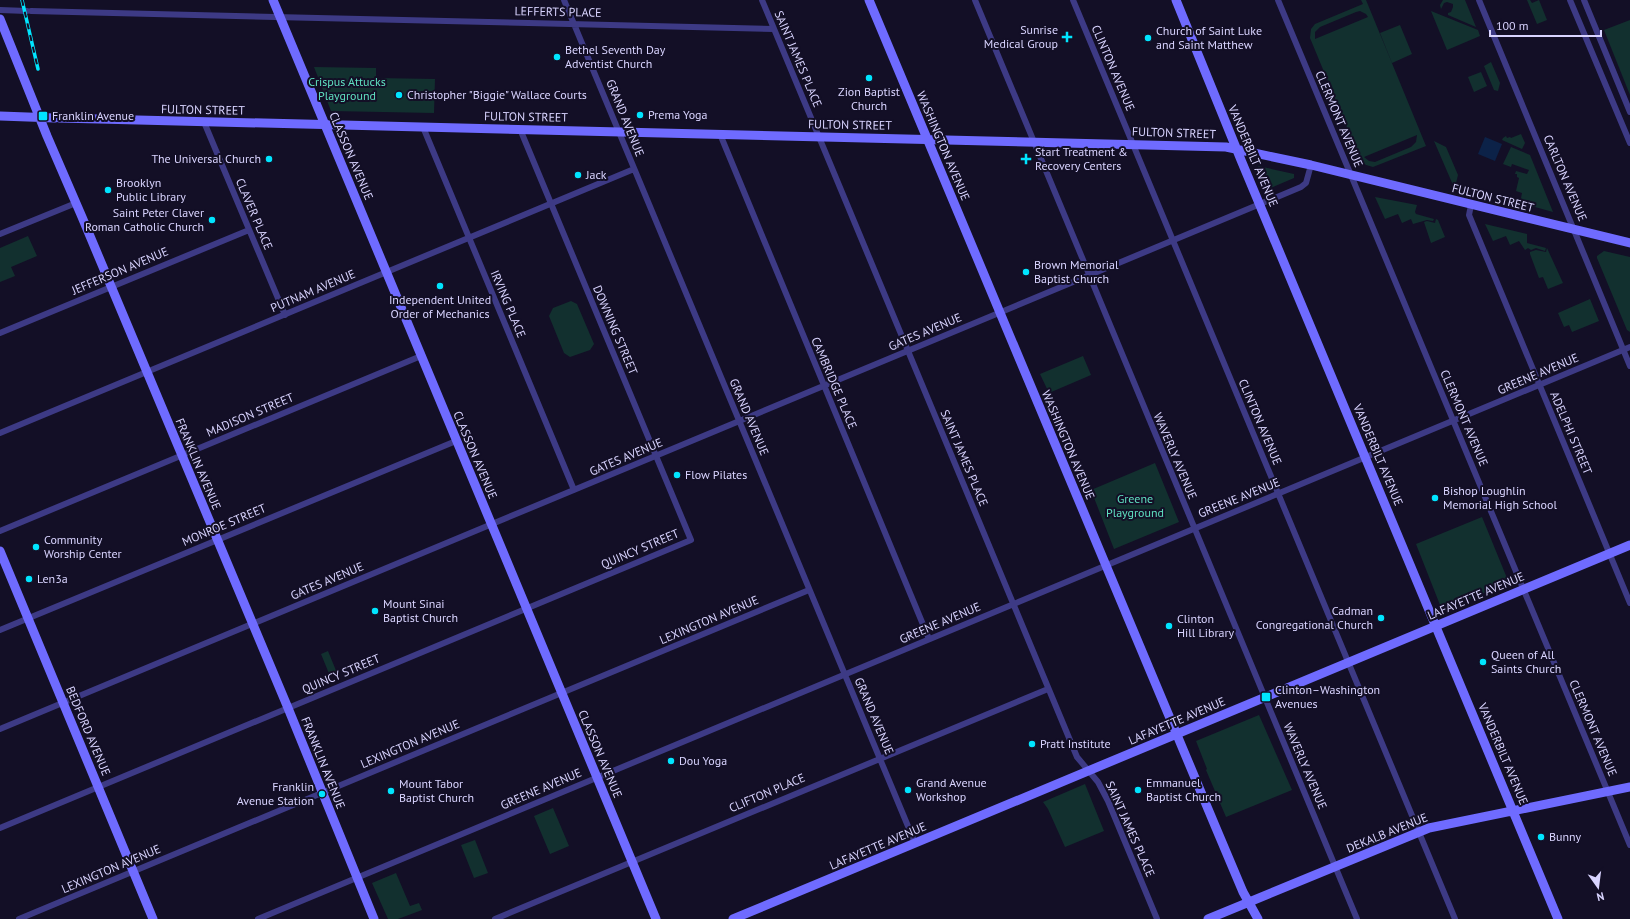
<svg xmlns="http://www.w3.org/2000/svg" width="1630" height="919" viewBox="0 0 1630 919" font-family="'PT Sans',sans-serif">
	<rect width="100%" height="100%" fill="#130f26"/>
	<path fill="#12302f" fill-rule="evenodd" d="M1361,0H1366L1426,146L1373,167L1366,165L1361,161L1310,38L1311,29L1315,24L1363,4ZM1360,11L1366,14L1368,17L1315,39V32L1320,27L1356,12ZM1417,135L1416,142L1411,147L1375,162L1369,161L1364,157Z
		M1443,0H1465L1476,27L1448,15V13L1451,12L1453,7V4L1447,2L1444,3L1441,9L1440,5Z
		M1527,0H1530L1532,3L1539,0L1547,20L1537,24Z
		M1431,11L1478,30L1480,36L1447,50Z
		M1630,20V95L1604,30Z
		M1400,25L1412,54L1392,63L1380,33Z
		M1491,62L1500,83L1498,91L1494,90L1484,66Z
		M314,67L376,68V78L435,79L434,113L331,111Z
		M1481,72L1487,86L1474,92L1468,77Z
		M1521,134L1525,143L1522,149L1502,140L1503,138L1506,136L1507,138L1510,137L1511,138Z
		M1434,141L1446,147L1458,175L1456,183L1453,185Z
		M1511,147L1530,155L1553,212L1520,203L1522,193L1516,191L1519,178L1517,177V174H1515L1516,171L1527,174L1529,170L1512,164L1511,167L1503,164Z
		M1258,166L1294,174V178L1268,189Z
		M1375,197L1417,205L1415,212L1416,214L1434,219L1433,221L1427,220L1413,224L1411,219L1402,223L1398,214L1385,219Z
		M1436,219L1438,220L1445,237L1431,243L1424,222L1427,221L1435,223Z
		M1485,224L1527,234V243L1546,248L1545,251L1536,248L1531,250L1528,248L1525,250L1519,241L1510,245L1506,236L1493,241Z
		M28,236L37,256L11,267L15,276L0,282V248Z
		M1547,248L1563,283L1548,289L1543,277L1539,278L1530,254V252L1536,250L1546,252Z
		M1604,251L1630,257V332L1627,330L1597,258V256Z
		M1590,299L1599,321L1572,332L1569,325L1564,327L1558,313Z
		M571,301L577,304L594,344L590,350L570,357L564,353L549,316L553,308Z
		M1083,356L1091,375L1049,393L1040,374Z
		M1155,463L1179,522L1114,549L1091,490Z
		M1482,517L1509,583L1442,610L1416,544Z
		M328,651L337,673L330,676L321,654Z
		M1259,715L1292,790L1226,817L1206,770L1207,769L1196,741Z
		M1085,784L1104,831L1065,847L1048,809L1043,802Z
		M553,808L569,846L550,854L534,816Z
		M475,840L488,873L474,878L461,845Z
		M396,873L410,906L419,903L422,910L398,919H388L372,883Z"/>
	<path fill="#0c2248" d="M1485,137L1502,144L1495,161L1478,154Z"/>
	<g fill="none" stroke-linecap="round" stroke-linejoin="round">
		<path stroke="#3d3a85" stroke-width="6" d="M564,0L915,843
			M762,0L1077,757L1098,782L1108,801L1157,919
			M975,0L1357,919
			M1073,0L1455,919
			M1278,0L1630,845
			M1479,0L1630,366
			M1570,0L1630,143
			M1584,0L1630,112
			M0,10L27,11
			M31,11L774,29
			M204,122L285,315
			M423,127L574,490
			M720,134L929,639
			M1471,205L1469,215L1630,603
			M0,234L76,203
			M0,333L249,230
			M0,433L634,169
			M0,531L421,356
			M0,630L456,441
			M0,729L1301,187L1306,183L1311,165
			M0,828L691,540L520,129
			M19,919L809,590
			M258,919L1630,347
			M495,919L1048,689"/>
		<path stroke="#6f6bff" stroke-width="9" d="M273,0L656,919
			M869,0L1216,828L1243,892L1258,919
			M1176,0L1241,160L1558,919
			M0,19L47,136L82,217L288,708L374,919
			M0,116L55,118
			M59,118L1226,147L1311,165L1630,243
			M0,551L153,919
			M733,919L1630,545
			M1208,919L1429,828L1630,787"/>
		<g stroke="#00e5ff" stroke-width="3.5">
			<path id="rail" d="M22,0L38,69"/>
		</g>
		<use href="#rail" stroke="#130f26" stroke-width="2" stroke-dasharray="6" stroke-linecap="butt"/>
	</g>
	<g fill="#00e5ff" stroke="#130f26" stroke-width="1.5">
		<path d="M1065 31h4v4h4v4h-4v4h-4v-4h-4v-4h4z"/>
		<circle cx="1148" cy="38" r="4"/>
		<circle cx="557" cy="57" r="4"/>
		<circle cx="869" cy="78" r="4"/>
		<circle cx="399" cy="95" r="4"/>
		<circle cx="640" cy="115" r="4"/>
		<rect x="38" y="111" width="10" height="10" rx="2"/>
		<circle cx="269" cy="159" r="4"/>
		<path d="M1024 153h4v4h4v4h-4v4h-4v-4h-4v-4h4z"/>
		<circle cx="578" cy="175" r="4"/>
		<circle cx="108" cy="190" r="4"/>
		<circle cx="212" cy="220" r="4"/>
		<circle cx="1026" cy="272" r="4"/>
		<circle cx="440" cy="286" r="4"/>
		<circle cx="677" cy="475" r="4"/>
		<circle cx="1435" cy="498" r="4"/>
		<circle cx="36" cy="547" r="4"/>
		<circle cx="29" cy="579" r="4"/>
		<circle cx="375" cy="611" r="4"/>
		<circle cx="1381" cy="618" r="4"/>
		<circle cx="1169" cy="626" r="4"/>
		<circle cx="1483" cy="662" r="4"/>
		<rect x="1261" y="692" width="10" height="10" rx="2"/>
		<circle cx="1032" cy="744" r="4"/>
		<circle cx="671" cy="761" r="4"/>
		<circle cx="908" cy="790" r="4"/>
		<circle cx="1138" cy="790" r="4"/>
		<circle cx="391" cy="791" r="4"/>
		<circle cx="322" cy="794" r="4"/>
		<circle cx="1541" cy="837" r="4"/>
	</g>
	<g text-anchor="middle" stroke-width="4" stroke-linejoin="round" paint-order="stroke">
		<g font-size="12" fill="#d9d4ff" stroke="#130f26">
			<text transform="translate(558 12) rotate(1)" y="4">LEFFERTS PLACE</text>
			<text transform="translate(798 59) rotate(67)" y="4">SAINT JAMES PLACE</text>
			<text transform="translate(1113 68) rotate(67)" y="4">CLINTON AVENUE</text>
			<text transform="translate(203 110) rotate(1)" y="4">FULTON STREET</text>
			<text transform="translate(526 117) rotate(1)" y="4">FULTON STREET</text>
			<text transform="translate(625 118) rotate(68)" y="4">GRAND AVENUE</text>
			<text transform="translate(1339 119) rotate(67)" y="4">CLERMONT AVENUE</text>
			<text transform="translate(850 125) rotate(1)" y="4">FULTON STREET</text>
			<text transform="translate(1174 133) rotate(2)" y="4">FULTON STREET</text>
			<text transform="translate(943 146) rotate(67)" y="4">WASHINGTON AVENUE</text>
			<text transform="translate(351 156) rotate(67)" y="4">CLASSON AVENUE</text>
			<text transform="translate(1253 156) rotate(67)" y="4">VANDERBILT AVENUE</text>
			<text transform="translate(1565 178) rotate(67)" y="4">CARLTON AVENUE</text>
			<text transform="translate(1493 198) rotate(14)" y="4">FULTON STREET</text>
			<text transform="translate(254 214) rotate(67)" y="4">CLAVER PLACE</text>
			<text transform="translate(120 271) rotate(-23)" y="4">JEFFERSON AVENUE</text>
			<text transform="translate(313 291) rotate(-23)" y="4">PUTNAM AVENUE</text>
			<text transform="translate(508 304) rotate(67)" y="4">IRVING PLACE</text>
			<text transform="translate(615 330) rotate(67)" y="4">DOWNING STREET</text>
			<text transform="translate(925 332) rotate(-23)" y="4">GATES AVENUE</text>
			<text transform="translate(1538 374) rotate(-23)" y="4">GREENE AVENUE</text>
			<text transform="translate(834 383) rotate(67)" y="4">CAMBRIDGE PLACE</text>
			<text transform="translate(250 415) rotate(-23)" y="4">MADISON STREET</text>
			<text transform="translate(749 417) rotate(67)" y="4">GRAND AVENUE</text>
			<text transform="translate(1464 418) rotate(67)" y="4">CLERMONT AVENUE</text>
			<text transform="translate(1260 422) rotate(67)" y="4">CLINTON AVENUE</text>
			<text transform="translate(1571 433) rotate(67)" y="4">ADELPHI STREET</text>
			<text transform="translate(1068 445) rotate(67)" y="4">WASHINGTON AVENUE</text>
			<text transform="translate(475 455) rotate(67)" y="4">CLASSON AVENUE</text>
			<text transform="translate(1378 455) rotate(67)" y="4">VANDERBILT AVENUE</text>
			<text transform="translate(1175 456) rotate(67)" y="4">WAVERLY AVENUE</text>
			<text transform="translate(626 457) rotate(-23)" y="4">GATES AVENUE</text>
			<text transform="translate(964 458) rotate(67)" y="4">SAINT JAMES PLACE</text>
			<text transform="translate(198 464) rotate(67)" y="4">FRANKLIN AVENUE</text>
			<text transform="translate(1239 498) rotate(-22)" y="4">GREENE AVENUE</text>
			<text transform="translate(224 525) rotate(-23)" y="4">MONROE STREET</text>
			<text transform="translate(640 549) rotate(-23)" y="4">QUINCY STREET</text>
			<text transform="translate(327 581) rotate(-23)" y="4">GATES AVENUE</text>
			<text transform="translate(1476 596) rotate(-23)" y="4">LAFAYETTE AVENUE</text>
			<text transform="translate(709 620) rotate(-23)" y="4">LEXINGTON AVENUE</text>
			<text transform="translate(940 623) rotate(-23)" y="4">GREENE AVENUE</text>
			<text transform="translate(341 674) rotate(-23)" y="4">QUINCY STREET</text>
			<text transform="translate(874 716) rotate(67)" y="4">GRAND AVENUE</text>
			<text transform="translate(1177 721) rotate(-23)" y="4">LAFAYETTE AVENUE</text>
			<text transform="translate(1593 728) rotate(67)" y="4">CLERMONT AVENUE</text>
			<text transform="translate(88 731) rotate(67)" y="4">BEDFORD AVENUE</text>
			<text transform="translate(410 744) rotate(-23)" y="4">LEXINGTON AVENUE</text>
			<text transform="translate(600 754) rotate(67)" y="4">CLASSON AVENUE</text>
			<text transform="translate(1503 754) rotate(67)" y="4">VANDERBILT AVENUE</text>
			<text transform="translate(323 763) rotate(68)" y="4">FRANKLIN AVENUE</text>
			<text transform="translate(1305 766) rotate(67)" y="4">WAVERLY AVENUE</text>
			<text transform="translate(541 789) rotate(-23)" y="4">GREENE AVENUE</text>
			<text transform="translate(767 793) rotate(-23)" y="4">CLIFTON PLACE</text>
			<text transform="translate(1130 829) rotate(66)" y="4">SAINT JAMES PLACE</text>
			<text transform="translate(1387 833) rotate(-22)" y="4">DEKALB AVENUE</text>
			<text transform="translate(878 846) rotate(-23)" y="4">LAFAYETTE AVENUE</text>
			<text transform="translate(111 869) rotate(-23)" y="4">LEXINGTON AVENUE</text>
		</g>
		<g font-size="12" fill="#d9d4ff" stroke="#130f26" text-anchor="start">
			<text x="1058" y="34" text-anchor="end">Sunrise<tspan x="1058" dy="14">Medical Group</tspan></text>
			<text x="1156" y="35">Church of Saint Luke<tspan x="1156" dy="14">and Saint Matthew</tspan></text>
			<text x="565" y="54">Bethel Seventh Day<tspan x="565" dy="14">Adventist Church</tspan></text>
			<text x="869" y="96" text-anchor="middle">Zion Baptist<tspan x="869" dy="14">Church</tspan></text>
			<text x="407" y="99">Christopher "Biggie" Wallace Courts</text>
			<text x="648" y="119">Prema Yoga</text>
			<text x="52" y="120">Franklin Avenue</text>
			<text x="1035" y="156">Start Treatment &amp;<tspan x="1035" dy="14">Recovery Centers</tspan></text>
			<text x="261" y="163" text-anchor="end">The Universal Church</text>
			<text x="586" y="179">Jack</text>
			<text x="116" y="187">Brooklyn<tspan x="116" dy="14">Public Library</tspan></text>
			<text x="204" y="217" text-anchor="end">Saint Peter Claver<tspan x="204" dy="14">Roman Catholic Church</tspan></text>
			<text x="1034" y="269">Brown Memorial<tspan x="1034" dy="14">Baptist Church</tspan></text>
			<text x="440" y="304" text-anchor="middle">Independent United<tspan x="440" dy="14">Order of Mechanics</tspan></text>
			<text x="685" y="479">Flow Pilates</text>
			<text x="1443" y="495">Bishop Loughlin<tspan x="1443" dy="14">Memorial High School</tspan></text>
			<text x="44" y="544">Community<tspan x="44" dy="14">Worship Center</tspan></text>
			<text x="37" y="583">Len3a</text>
			<text x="383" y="608">Mount Sinai<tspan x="383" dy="14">Baptist Church</tspan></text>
			<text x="1373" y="615" text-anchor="end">Cadman<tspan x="1373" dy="14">Congregational Church</tspan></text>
			<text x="1177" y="623">Clinton<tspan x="1177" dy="14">Hill Library</tspan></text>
			<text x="1491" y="659">Queen of All<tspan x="1491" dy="14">Saints Church</tspan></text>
			<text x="1275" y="694">Clinton–Washington<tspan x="1275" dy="14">Avenues</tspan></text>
			<text x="1040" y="748">Pratt Institute</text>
			<text x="679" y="765">Dou Yoga</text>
			<text x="916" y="787">Grand Avenue<tspan x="916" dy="14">Workshop</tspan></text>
			<text x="1146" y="787">Emmanuel<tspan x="1146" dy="14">Baptist Church</tspan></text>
			<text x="399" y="788">Mount Tabor<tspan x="399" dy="14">Baptist Church</tspan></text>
			<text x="314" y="791" text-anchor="end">Franklin<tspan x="314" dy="14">Avenue Station</tspan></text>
			<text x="1549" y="841">Bunny</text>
		</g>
		<g font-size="12" fill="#5fe0c0" stroke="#130f26">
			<text x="347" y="86">Crispus Attucks<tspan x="347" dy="14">Playground</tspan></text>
			<text x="1135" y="503">Greene<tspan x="1135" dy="14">Playground</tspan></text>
		</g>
	</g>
	<g transform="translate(1598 887) rotate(166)" stroke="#130f26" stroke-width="3" paint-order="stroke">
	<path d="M0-3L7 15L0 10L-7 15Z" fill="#d9d4ff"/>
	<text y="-6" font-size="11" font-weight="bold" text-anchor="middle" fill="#d9d4ff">N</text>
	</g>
	<path d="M1490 30v6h111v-6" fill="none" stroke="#d9d4ff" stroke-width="2"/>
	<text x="1496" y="30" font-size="12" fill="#d9d4ff" stroke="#130f26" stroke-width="3" paint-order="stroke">100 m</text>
</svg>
